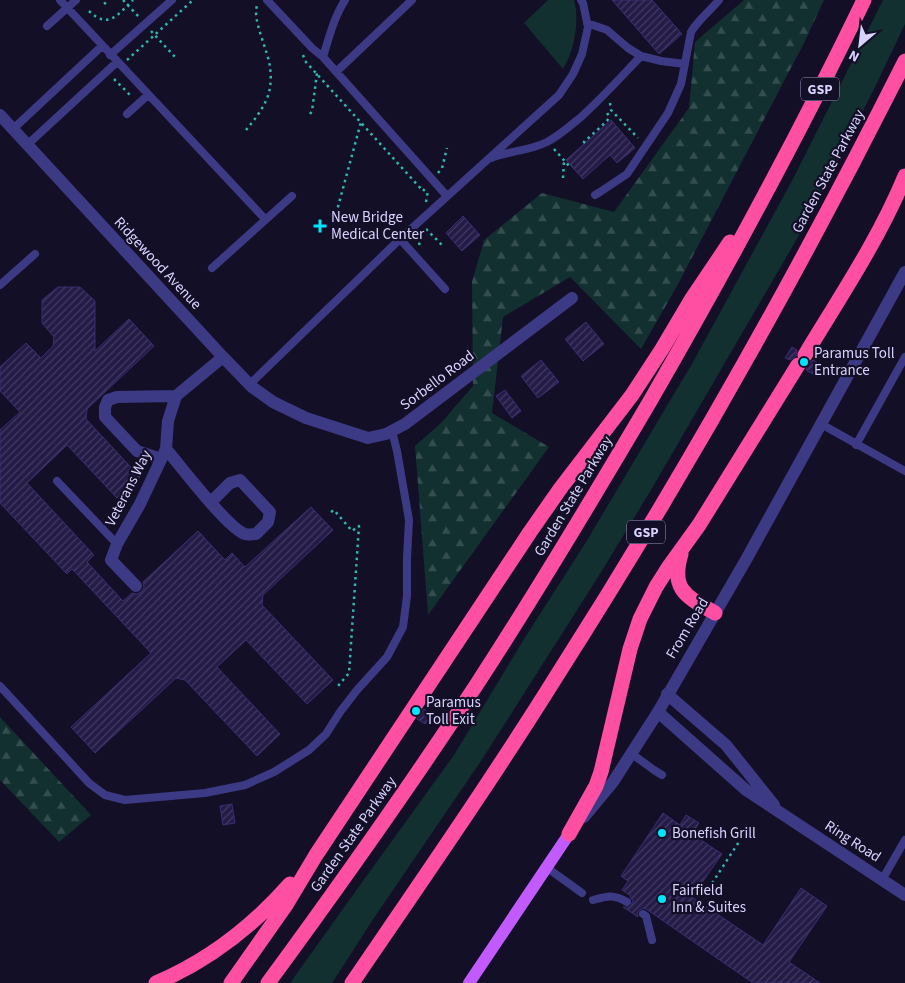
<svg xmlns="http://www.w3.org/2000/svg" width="905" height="983" viewBox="0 0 905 983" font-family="'Source Sans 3',sans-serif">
	<defs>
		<pattern id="forest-firs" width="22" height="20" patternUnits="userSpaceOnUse" patternTransform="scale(1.25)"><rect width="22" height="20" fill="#12302f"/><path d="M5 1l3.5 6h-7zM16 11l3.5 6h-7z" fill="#344d4e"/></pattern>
		<pattern id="building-hatch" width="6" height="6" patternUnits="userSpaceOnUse" patternTransform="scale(1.25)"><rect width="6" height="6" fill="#241b47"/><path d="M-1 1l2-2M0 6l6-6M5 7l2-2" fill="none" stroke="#433b63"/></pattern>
	</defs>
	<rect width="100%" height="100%" fill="#130f26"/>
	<path fill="#12302f" d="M548,0H574C580,20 574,52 563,69L524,23Z
		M883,0H905V24L876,85L809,218L651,490L600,574L483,758L374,918L332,983H290L355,892L454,755L524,639L586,542L693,362L793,179Z"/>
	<path fill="url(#forest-firs)" d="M744,0H824L804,43L677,286L641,349L570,277L503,317L492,413L549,447L428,615L415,446L441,423L473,386L472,282L484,240L542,193L614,212L689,108L695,42Z
		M0,717L91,815L59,842L0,780Z"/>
	<path fill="url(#building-hatch)" stroke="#3b2d73" d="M612,0H652L682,34L659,54Z
		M611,120L635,148L617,163L610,155L583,179L566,160Z
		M463,216L480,235L462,251L446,233Z
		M58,287H80L95,301V351L129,319L154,346L87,409L86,419L140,477L117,498L67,445L27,483L94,555L87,562L123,601L132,593L137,594L141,592L144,588L143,582L198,531L225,560L232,553L245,567L311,507L333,530L263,595L262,605L333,680L307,704L246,640L217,667L280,734L257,756L185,680L176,678L95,753L71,727L151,653L72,569L67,574L0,503V430L20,412L0,391V367L26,343L41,358L53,346L54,337L42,323V300Z
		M586,322L604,344L583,361L565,339Z
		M792,347L797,350L796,356L790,360L785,358Z
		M541,360L559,382L538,398L521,376Z
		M813,360L824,366L818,377L806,370L807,364Z
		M505,390L521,411L512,418L496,396Z
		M424,709L432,715L425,724L417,719Z
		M232,804L235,823L223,825L220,806Z
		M663,813L680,825L686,815L699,823L692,834L722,854L692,897L763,945L801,888L827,906L789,962L820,983H753L646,909L643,908L639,911L637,914L638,917L623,907H630L633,901L630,897L631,896L622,890L628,881L621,876Z"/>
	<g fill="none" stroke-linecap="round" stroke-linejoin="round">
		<path stroke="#2fb8b0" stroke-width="2.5" stroke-dasharray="2.5 4" stroke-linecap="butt" d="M123,0L139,17
			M104,4L109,0
			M89,11C109,30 118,14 133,0
			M151,31L175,57
			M303,55L305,61L423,191L426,187
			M127,60L193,0
			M114,79L131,96
			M610,103L611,110L638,138
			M310,114L312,111L317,73
			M246,130C256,118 268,103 270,87C271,81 271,73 270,68C269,52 250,16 258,4
			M585,143L584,142L607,121L609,117L606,110
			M554,149L570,167L572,166
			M438,173L442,168L447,148
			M563,178L564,161
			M426,202L428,190
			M330,215L336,214L361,122
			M426,229L442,245
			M419,245L422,233
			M331,512L334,510L352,531L359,526L349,673L338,686
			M705,894L746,831"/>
		<path stroke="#3d3a85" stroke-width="8" d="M60,0L265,219
			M267,0L312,48L323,57
			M345,0C334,17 329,38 323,57L447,196
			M587,23L607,30L628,48L641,56L661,61L685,64
			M47,26L76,0
			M110,55L172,0
			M336,72L412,0
			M127,114L148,95
			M13,129L102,46
			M27,145L117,62
			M491,158C509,151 529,151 547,142C559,136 570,126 581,117C602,98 621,77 641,56
			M595,195L600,192L627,174L668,113L681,84L691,32C698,20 710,11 719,0
			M400,239L445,289
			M212,268L292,196
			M0,285L35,254
			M250,384L400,239L559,95L573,74L582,54L588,27L583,3L581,0
			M821,424L905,471
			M856,445L905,357
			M57,481L117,544
			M0,686L89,783L105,795L125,800L205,793L245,785L274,772L309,750L326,734L340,712L357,690L387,657L403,627L407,596V558L409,520L397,451L392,431
			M632,754L654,770L662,775
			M546,867L582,893
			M882,880L905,840
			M593,900C607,896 614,894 627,902
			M643,914L646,916L652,940"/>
		<path stroke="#3d3a85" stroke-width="12" d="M0,115L223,357L252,387L273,402L306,418L368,438L386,434L405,424L572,298
			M166,449C180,465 228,529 245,534C248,535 253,534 256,534L268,522L270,512L240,480L230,483L211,502
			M161,459L137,451L105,417V407L108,400L117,397L176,396
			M136,586L111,560L117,544L140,504L166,449L168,421L176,396L223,357
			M667,694L726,745L774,805
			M658,712L746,790L905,895"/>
		<path stroke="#3d3a85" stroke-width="12" d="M584,817L613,782L658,712L747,558L905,272"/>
		<path stroke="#c25bff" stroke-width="12" d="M469,983L569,834"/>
		<path stroke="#ff4fa3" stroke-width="15" d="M805,355C840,297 879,239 905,176
			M681,554C670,590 687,597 715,613
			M569,834L596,786L601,772L630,649L640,619L656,587L668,568L699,525L798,365
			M156,983C208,961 252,927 290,884
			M231,983L286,905L316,855L530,532L560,489L632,395L662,349L691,300L730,242
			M268,983C340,885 410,786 477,684C537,592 593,498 649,403C725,271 798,137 864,0
			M352,983C421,882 491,781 556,677C683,478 799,272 905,61"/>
	</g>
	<g fill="#00e5ff" stroke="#130f26" stroke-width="2">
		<path d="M317.5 218.5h5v5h5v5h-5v5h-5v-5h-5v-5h5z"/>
		<circle cx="804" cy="362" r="5"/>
		<circle cx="416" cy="711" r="5"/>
		<circle cx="662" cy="833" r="5"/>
		<circle cx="662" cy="899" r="5"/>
	</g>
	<g text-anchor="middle" stroke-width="4.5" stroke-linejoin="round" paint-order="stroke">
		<g fill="#130f26" stroke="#9e99be" stroke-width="1">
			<rect x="801" y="77.5" width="38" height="23" rx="4"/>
			<rect x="627" y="520.5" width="38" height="23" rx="4"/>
		</g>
		<g font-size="14" font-weight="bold" fill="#d9d4ff">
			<text x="820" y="94">GSP</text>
			<text x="646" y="537">GSP</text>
		</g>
		<g font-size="15" fill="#d9d4ff" stroke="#130f26">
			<text transform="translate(828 171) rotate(-62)" y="5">Garden State Parkway</text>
			<text transform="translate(158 263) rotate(47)" y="5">Ridgewood Avenue</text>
			<text transform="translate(437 380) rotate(-37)" y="5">Sorbello Road</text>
			<text transform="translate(128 488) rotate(-63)" y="5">Veterans Way</text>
			<text transform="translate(573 496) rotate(-59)" y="5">Garden State Parkway</text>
			<text transform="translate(687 628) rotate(-59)" y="5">From Road</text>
			<text transform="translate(353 834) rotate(-55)" y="5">Garden State Parkway</text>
			<text transform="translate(853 841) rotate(33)" y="5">Ring Road</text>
		</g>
		<g font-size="15" fill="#d9d4ff" stroke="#130f26" text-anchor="start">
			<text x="331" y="222">New Bridge<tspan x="331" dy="17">Medical Center</tspan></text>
			<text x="814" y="358">Paramus Toll<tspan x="814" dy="17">Entrance</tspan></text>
			<text x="426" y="707">Paramus<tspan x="426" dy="17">Toll Exit</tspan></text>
			<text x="672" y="838">Bonefish Grill</text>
			<text x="672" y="895">Fairfield<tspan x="672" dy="17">Inn &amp; Suites</tspan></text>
		</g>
	</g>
	<g transform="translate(860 45) rotate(208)" stroke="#130f26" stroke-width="4" paint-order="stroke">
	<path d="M0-4L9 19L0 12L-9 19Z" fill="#d9d4ff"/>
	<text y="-8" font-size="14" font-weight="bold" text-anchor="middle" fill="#d9d4ff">N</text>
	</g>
</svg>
